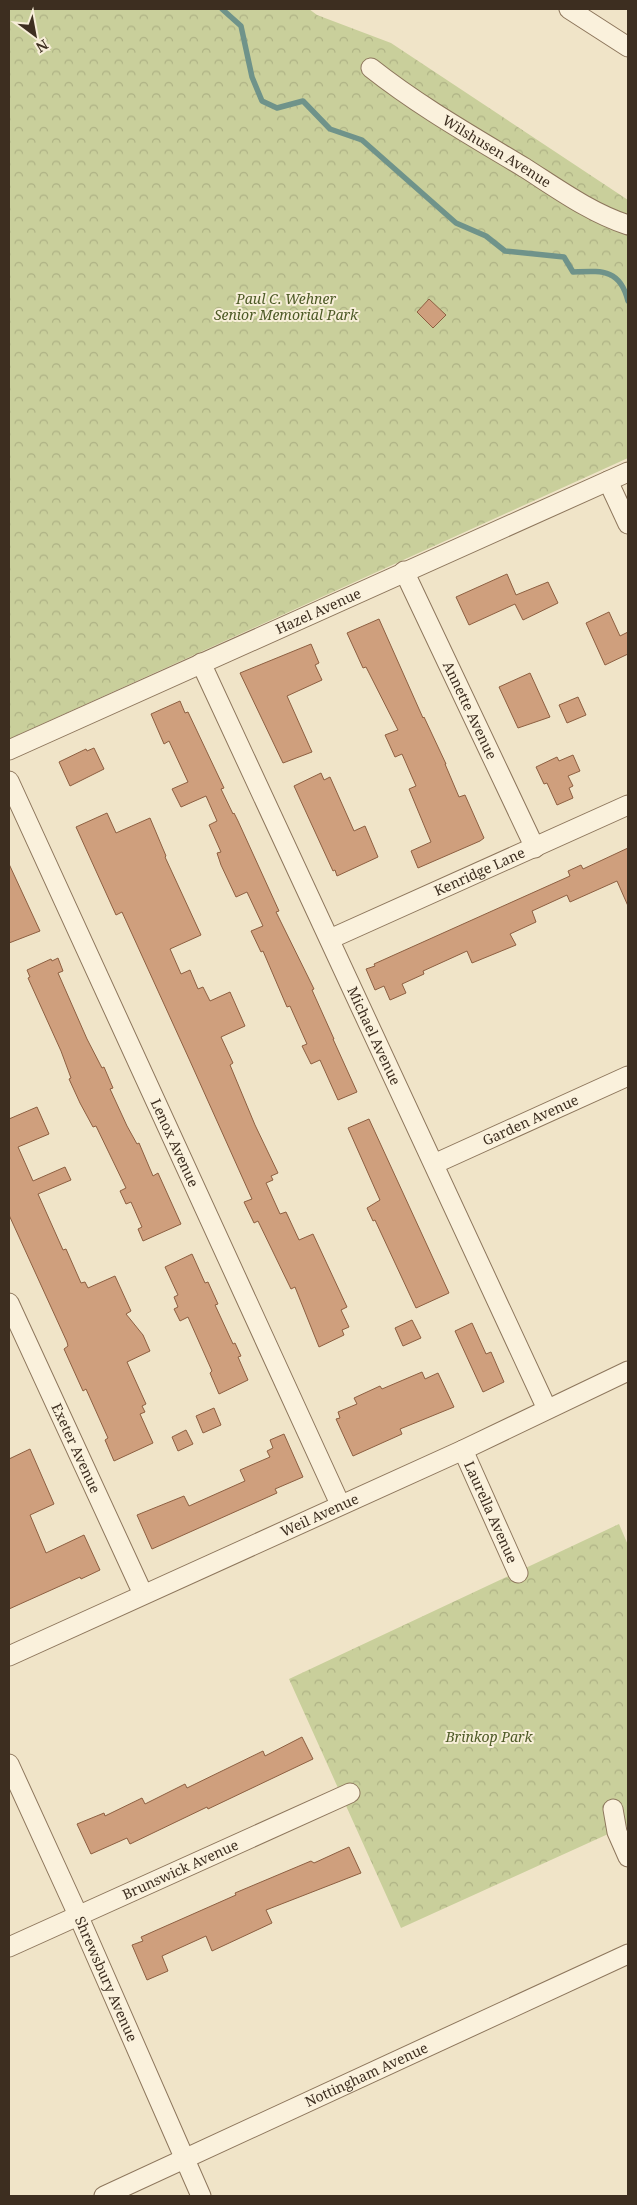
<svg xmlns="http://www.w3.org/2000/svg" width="637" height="2205" viewBox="0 0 637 2205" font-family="'Noto Serif',serif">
	<defs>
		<pattern id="forest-crowns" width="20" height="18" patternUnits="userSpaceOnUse" patternTransform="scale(1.25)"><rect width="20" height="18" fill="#c9cf9b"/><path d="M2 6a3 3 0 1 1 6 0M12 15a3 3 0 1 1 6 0" fill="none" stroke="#aeb285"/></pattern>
	</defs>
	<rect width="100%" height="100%" fill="#f0e4c8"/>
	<path fill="url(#forest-crowns)" d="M9,9H309L317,15L391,43L628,200V458L9,739Z
		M619,1524L628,1545V1825L401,1928L289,1679Z"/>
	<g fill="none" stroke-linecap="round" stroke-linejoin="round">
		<path stroke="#6f938a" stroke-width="5.5" d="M222,9L241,26L252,77L262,101L277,108L303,101L330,129L362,140L456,223L486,236L505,251L564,257L573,272C601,271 620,268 628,301"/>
	</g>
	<path fill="#cf9f7d" stroke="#8d5f41" d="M429,299L446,315L433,328L417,312Z
		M507,574L516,595L548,582L558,603L523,620L515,604L469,625L456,597Z
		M609,612L620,636L628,632V654L605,665L586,623Z
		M379,619L423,718L424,717L446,764H445L459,797L465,795L484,838L480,841L418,868L411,851L431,842L409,789L416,786L402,754L395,757L385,735L398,730L366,667L363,668L347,633Z
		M311,644L319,663L315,665L322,680L287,696L312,752L283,763L240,673Z
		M530,673L550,717L518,728L499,687Z
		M578,697L586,715L567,723L559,705Z
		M180,701L185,713L188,712L224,788L221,789L233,814L234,813L238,821L279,911L276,912L314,989L312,990L334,1039H333L357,1092L338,1100L320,1060L311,1064L302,1046L307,1044L290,1006L287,1007L263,951L261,952L251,931L263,926L247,892L236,897L221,865L217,853L221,852L209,825L217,821L206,796L181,807L172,789L188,782L169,741L164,744L151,714Z
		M94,748L104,769L70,786L59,762L86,749L87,751Z
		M573,755L580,771L568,776L573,786L569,788L573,798L557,805L547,783L544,784L536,767L557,757L559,761Z
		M321,773L324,780L330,777L354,831L365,826L378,857L337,876L335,870L333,871L294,786Z
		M107,813L116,833L150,818L166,856L165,857L201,935L170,949L181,974L190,970L198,989L203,987L210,1001L230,992L245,1026L221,1037L233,1063L230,1065L255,1125L278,1173L271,1176L273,1180L266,1183L280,1214L286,1212L299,1240L313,1234L347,1307L341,1310L349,1327L342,1330L344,1335L319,1347L295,1287L291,1289L258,1221L254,1223L244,1202L252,1199L190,1061L122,912L116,915L76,827Z
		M628,848V906L617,881L570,902L567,895L532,911L536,922L510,934L516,945L472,963L467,951L423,971L424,974L402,984L406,993L390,1000L384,986L375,990L366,969L375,966L374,964L570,876L568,871L581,865L583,869Z
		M9,864L40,931L9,943Z
		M58,958L63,971L58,973L87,1039L102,1068L104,1067L113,1088L110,1089L127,1126L137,1144L139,1143L153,1176L158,1173L181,1224L143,1241L138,1229L142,1227L131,1202L126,1204L120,1191L126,1188L96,1126L93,1127L80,1103L69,1079L71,1078L61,1051L28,978L30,977L27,970L51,959L52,961Z
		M37,1107L49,1134L18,1147L33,1181L65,1167L71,1180L38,1194L63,1250L66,1249L81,1283L85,1282L88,1288L115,1276L131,1311L126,1314L143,1335L150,1351L127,1362L146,1404L142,1406L145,1412L140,1414L153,1443L114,1461L105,1440L108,1438L86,1389L83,1391L64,1349L68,1346L67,1342L9,1215V1119Z
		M369,1119L449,1293L416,1308L375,1220L373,1221L367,1208L380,1200L348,1128Z
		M192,1254L205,1283L208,1282L218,1304L215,1305L233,1344L235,1343L241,1356L238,1357L248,1380L219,1394L210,1373L212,1371L188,1317L180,1321L174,1309L178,1307L174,1297L178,1295L165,1267Z
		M412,1320L421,1338L403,1346L395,1328Z
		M472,1323L486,1354L491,1352L504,1382L483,1392L455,1331Z
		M422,1372L425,1379L438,1373L454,1407L400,1429L402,1434L353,1456L336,1419L340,1418L338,1412L357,1404L354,1398L380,1386L382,1389Z
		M214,1408L221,1425L203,1433L196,1416Z
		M186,1430L193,1444L178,1451L172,1437Z
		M284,1434L303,1477L275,1489L277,1493L152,1549L137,1515L184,1496L189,1506L245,1481L240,1470L270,1457L267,1451L273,1448L270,1440Z
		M30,1449L54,1504L30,1515L46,1553L84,1535L100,1570L81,1579L80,1577L9,1609V1459Z
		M302,1737L313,1759L208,1809L207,1807L130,1844L127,1838L91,1854L77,1824L104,1813L105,1816L142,1798L145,1804L185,1784L187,1788L263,1751L265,1756Z
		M349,1847L361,1873L266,1910L272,1923L212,1951L206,1936L162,1956L168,1971L147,1980L132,1945L143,1941L141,1937L236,1895L235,1893L311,1861L314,1863Z"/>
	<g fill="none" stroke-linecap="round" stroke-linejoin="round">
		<g stroke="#8d765c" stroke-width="21">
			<g id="street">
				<path d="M569,9L628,47"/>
				<path id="s1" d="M371,68C419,106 472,136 525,168C558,189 591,213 628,225"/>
				<path d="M608,481L628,524"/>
				<path id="s2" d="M404,571L535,848"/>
				<path id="s3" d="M201,663L547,1409"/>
				<path id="s4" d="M9,750L628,472"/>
				<path id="s5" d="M9,781L340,1504"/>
				<path id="s6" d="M330,939L628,805"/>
				<path id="s7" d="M434,1164L628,1076"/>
				<path id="s8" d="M9,1303L143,1594"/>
				<path id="s9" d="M463,1450L518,1573"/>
				<path id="s10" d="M9,1656L463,1450L628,1371"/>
				<path id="s11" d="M9,1764L78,1915L201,2196"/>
				<path d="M613,1809L617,1832L628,1857"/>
				<path id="s12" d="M9,1947L350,1793"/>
				<path id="s13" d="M104,2196L628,1954"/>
			</g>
		</g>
		<use href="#street" stroke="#faf1dc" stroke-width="19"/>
	</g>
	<g text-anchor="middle" stroke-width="4" stroke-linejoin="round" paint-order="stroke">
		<g font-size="14" fill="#3d2e20" stroke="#f7eed8">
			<text dy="5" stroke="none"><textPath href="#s1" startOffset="151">Wilshusen Avenue</textPath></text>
			<text dy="5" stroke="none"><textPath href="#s4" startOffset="339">Hazel Avenue</textPath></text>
			<text dy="5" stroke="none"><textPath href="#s2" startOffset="154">Annette Avenue</textPath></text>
			<text dy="5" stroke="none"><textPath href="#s6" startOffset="164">Kenridge Lane</textPath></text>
			<text dy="5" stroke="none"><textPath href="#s3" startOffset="411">Michael Avenue</textPath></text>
			<text dy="5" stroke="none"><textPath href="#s7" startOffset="106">Garden Avenue</textPath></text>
			<text dy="5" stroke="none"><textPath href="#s5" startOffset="398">Lenox Avenue</textPath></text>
			<text dy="5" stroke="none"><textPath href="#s8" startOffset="160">Exeter Avenue</textPath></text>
			<text dy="5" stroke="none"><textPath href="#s9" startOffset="68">Laurella Avenue</textPath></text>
			<text dy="5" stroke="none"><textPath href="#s10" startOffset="341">Weil Avenue</textPath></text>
			<text dy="5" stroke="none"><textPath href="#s12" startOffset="188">Brunswick Avenue</textPath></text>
			<text dy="5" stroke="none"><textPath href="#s11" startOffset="236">Shrewsbury Avenue</textPath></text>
			<text dy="5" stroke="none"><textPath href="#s13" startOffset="289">Nottingham Avenue</textPath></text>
		</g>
		<g font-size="14" font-style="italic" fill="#4d5a26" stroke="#f7eed8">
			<text x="286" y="304">Paul C. Wehner<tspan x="286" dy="16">Senior Memorial Park</tspan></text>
			<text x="489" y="1742">Brinkop Park</text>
		</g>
	</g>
	<rect width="637" height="2205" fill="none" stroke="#3d2e20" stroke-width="20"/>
	<g transform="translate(35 35) rotate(148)" stroke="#f7eed8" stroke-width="4" paint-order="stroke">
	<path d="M0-4L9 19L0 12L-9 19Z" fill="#3d2e20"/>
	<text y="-8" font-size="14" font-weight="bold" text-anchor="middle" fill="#3d2e20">N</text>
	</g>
</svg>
